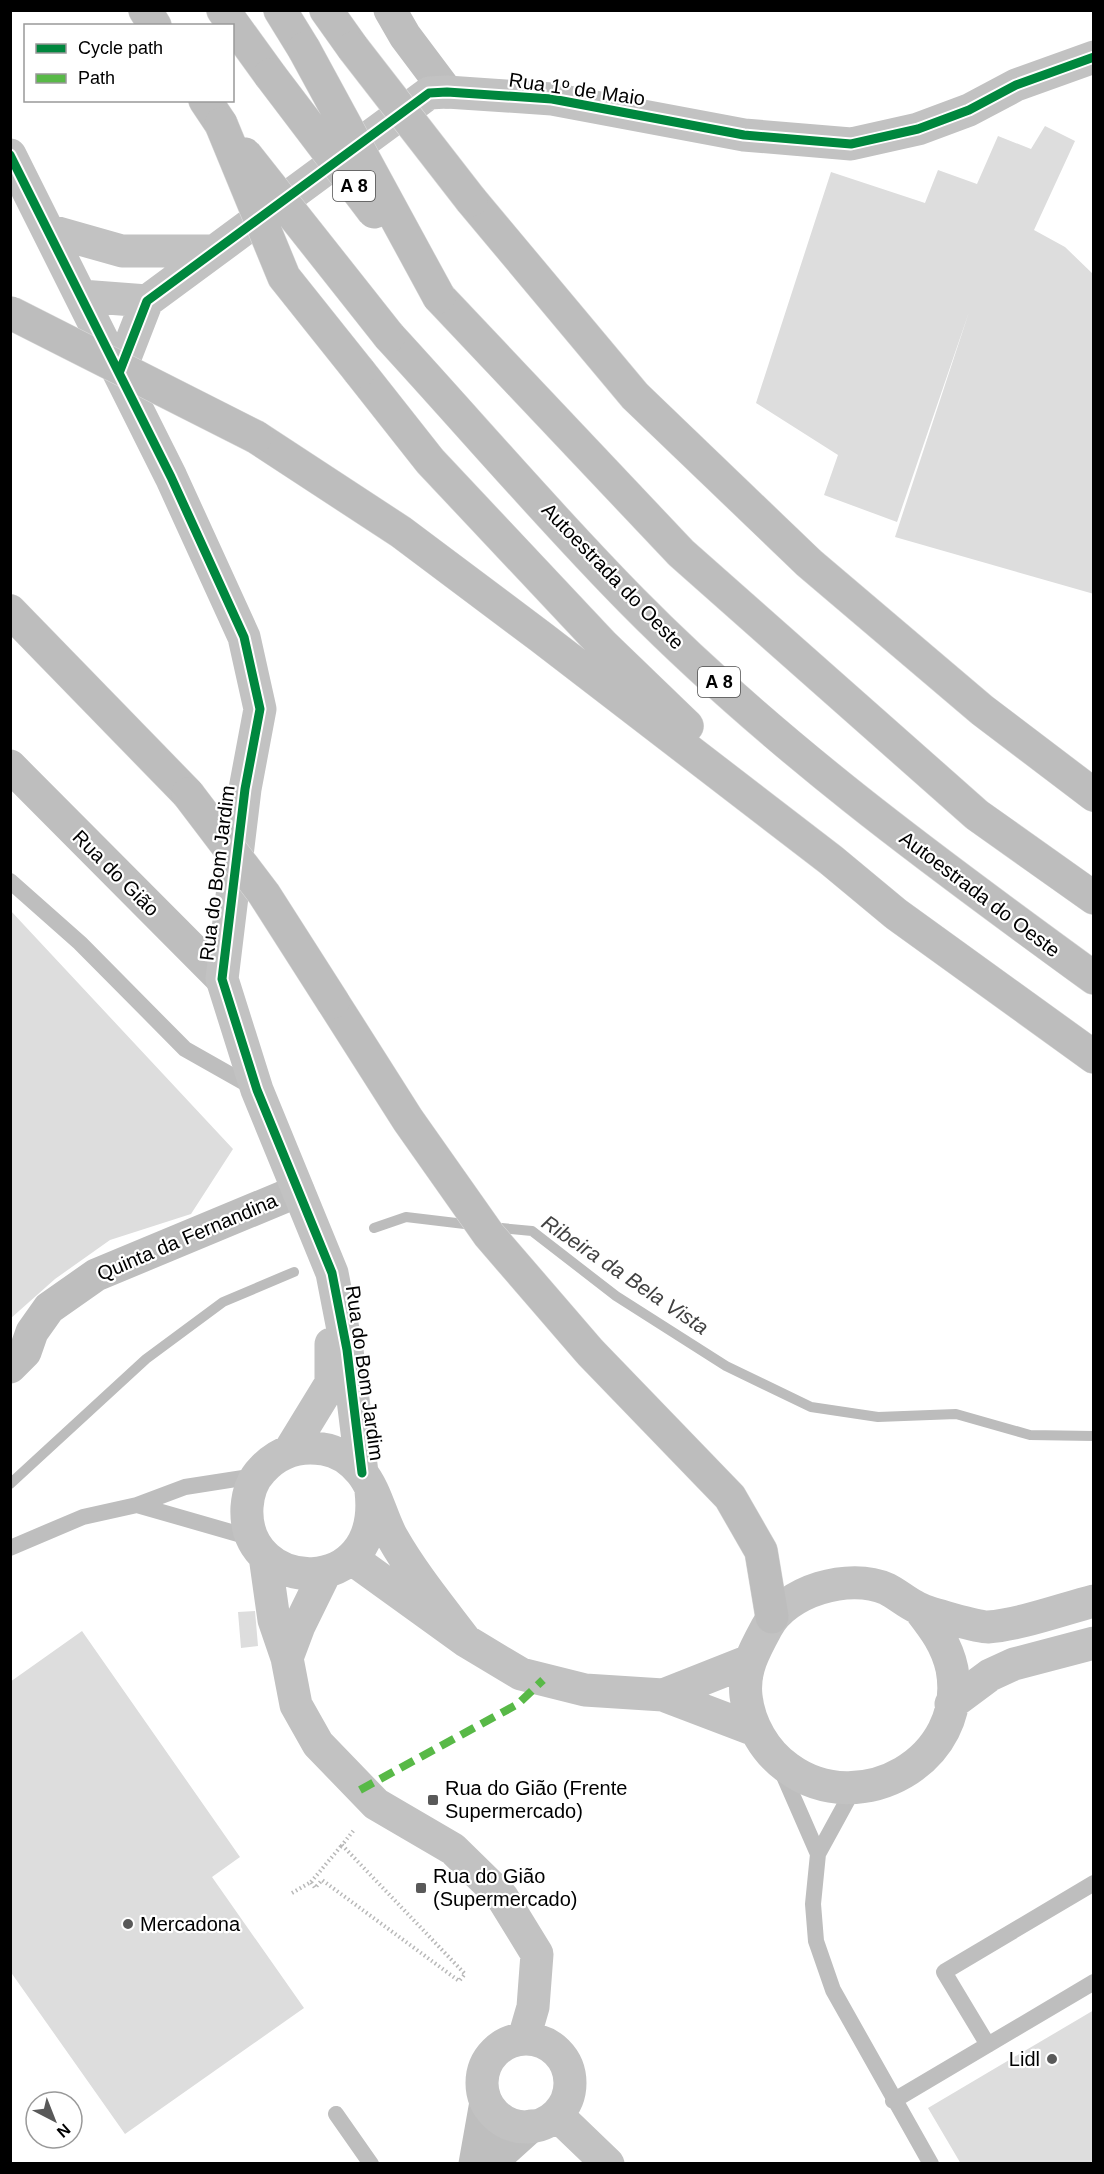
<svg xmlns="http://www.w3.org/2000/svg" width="1104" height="2174" viewBox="0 0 1104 2174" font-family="Arial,sans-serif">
	<rect width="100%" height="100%" fill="#fff"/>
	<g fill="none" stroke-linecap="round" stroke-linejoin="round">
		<path stroke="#bcbcbc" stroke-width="10" d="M491,1227L532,1231L616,1296L726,1366L811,1407L878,1417L956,1414L1030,1435L1094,1436
			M374,1228L406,1217L473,1225
			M10,1484L146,1359L223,1302L294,1272"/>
	</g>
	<path fill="#ddd" d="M1045,126L1075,141L1034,230L1065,247L1094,275V594L895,537L969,312L897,522L824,495L838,455L756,403L831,172L925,203L938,170L977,184L998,136L1031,149Z
		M10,910L233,1149L191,1214L110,1240L55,1279L10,1319Z
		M255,1611L258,1646L241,1648L238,1612Z
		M82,1631L240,1857L212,1877L304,2008L125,2134L10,1971V1682Z
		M1094,2010V2164H961L928,2108Z"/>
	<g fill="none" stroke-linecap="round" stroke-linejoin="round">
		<g stroke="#dbdbdb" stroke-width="34">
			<path id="highway" d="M145,10L155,26
				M223,10L270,75
				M280,10L304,49
				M326,10L353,48
				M205,100L221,124
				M471,200L635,396L809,563L982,710L1094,795
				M439,297L681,553L977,815L1094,898
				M389,336C470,424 548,516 632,601C772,743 933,861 1094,978
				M359,371L430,461L603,645L687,726
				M256,437L401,532L541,637L831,860L896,914L1094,1057
				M10,611L188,794
				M333,1002L408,1120L489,1235L590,1352L730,1497L761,1551L772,1617"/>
		</g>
		<path stroke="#b8b8b8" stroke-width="4" stroke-dasharray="1.5 3" stroke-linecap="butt" d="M311,1882L342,1845
			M292,1893L311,1882L315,1888L322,1880L459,1981L465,1974L342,1845L354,1830"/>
		<path stroke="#bebebe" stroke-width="16" d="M10,881L80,943L185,1049L254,1088
			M137,1505L252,1538
			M10,1548L83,1517L137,1505L185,1487L256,1476
			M780,1767L818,1854
			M853,1790L818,1854L813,1904L816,1941L833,1990L931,2164
			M988,2045L944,1972L1094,1883
			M893,2101L1094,1982
			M336,2114L371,2164"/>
		<path stroke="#bebebe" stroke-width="33" d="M390,10L405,36L447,92
			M10,766L222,979
			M10,1367L25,1352L32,1332L49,1308L96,1275L298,1191
			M475,2164L486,2102
			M489,2164L531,2126"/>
		<path stroke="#c2c2c2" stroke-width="33" d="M10,155L171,477L244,637L260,709L245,789L222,979L257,1090L332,1273L347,1350L362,1473
			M48,230L122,251H212
			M81,296L147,301
			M119,373L147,301L429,93L447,92L552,99L744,135L851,144L918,129L969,110L1016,85L1094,57
			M290,1450L331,1383V1344
			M371,1491C384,1602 242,1595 247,1507C248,1494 252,1480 262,1470C278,1452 299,1445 323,1449C337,1451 351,1460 361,1472C376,1490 381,1517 392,1537C413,1574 441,1608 466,1641
			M265,1556L274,1620L287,1658L296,1705L318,1744L376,1804L453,1849L502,1897L537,1954L533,2007L524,2038
			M351,1558L466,1641L521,1674L585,1690L663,1695L755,1730
			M920,1610C934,1628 947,1645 952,1669C969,1760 860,1821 788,1768C765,1752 749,1724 746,1696C743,1670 755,1649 767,1627C786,1591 849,1572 887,1589C897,1594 907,1603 918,1608C927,1613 978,1627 988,1627C1019,1625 1063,1609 1094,1601
			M287,1658L299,1626L325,1573
			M663,1695L749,1661
			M951,1704L990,1675L1014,1664L1094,1643
			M482 2083a44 44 0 1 1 88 0a44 44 0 1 1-88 0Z
			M557,2115L608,2164"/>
		<use href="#highway" stroke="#bdbdbd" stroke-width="33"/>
		<g stroke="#dbdbdb" stroke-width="34" stroke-linecap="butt">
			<path id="highway-bridge" d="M353,48L471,200
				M304,49L439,297
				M270,75L374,212
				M221,124L284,277L359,371
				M245,154L389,336
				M11,313L256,437
				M188,794L264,894L333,1002"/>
		</g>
		<use href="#highway-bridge" stroke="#bdbdbd" stroke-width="33"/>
		<path stroke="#58b947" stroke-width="8" stroke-dasharray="15 8" stroke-linecap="butt" d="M360,1790L518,1704L543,1680"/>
		<g stroke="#fff" stroke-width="13">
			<path id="cycleway" d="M10,155L171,477L244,637L260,709L245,789L222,979L257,1090L332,1273L347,1350L362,1473
				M119,373L147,301L429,93L447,92L552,99L744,135L851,144L918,129L969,110L1016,85L1094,57"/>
		</g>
		<use href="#cycleway" stroke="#00873e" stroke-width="9"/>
	</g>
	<g fill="#595959" stroke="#fff" stroke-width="2">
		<rect x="427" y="1794" width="12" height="12" rx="3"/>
		<rect x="415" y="1882" width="12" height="12" rx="3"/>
		<circle cx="128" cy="1924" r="6"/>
		<circle cx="1052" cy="2059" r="6"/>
	</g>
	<g text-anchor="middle" stroke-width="4.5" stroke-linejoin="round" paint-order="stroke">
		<g fill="#fff" stroke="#4c4c4c" stroke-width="1.5">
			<rect x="333" y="171" width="42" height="30" rx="4.5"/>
			<rect x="698" y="667" width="42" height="30" rx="4.5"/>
		</g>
		<g font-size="18" font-weight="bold" fill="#000">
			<text x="354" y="192">A 8</text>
			<text x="719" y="688">A 8</text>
		</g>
		<g font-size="20" fill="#000" stroke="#fff">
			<text transform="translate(577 89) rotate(8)" y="7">Rua 1º de Maio</text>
			<text transform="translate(613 576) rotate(46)" y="7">Autoestrada do Oeste</text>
			<text transform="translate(116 873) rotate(45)" y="7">Rua do Gião</text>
			<text transform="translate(217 873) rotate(-83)" y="7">Rua do Bom Jardim</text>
			<text transform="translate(980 894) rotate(37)" y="7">Autoestrada do Oeste</text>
			<text transform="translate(187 1237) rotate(-23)" y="7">Quinta da Fernandina</text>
			<text transform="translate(365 1373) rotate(82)" y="7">Rua do Bom Jardim</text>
		</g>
		<g font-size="20" fill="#000" stroke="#fff" text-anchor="start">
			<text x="445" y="1795">Rua do Gião (Frente<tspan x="445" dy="23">Supermercado)</tspan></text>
			<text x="433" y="1883">Rua do Gião<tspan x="433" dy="23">(Supermercado)</tspan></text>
			<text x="140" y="1931">Mercadona</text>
			<text x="1040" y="2066" text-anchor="end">Lidl</text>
		</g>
		<g font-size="21" font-style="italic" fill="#414141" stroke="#fff">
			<text transform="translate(625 1275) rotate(34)" y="7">Ribeira da Bela Vista</text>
		</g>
	</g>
	<rect width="1104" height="2174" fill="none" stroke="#000000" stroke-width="24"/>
	<rect x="24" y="24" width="210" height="78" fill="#ffffff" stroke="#999999" stroke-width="1.5"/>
	<rect x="36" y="44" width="30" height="9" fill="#00873e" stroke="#999999" stroke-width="1.5"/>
	<text x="78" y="54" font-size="18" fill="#000000">Cycle path</text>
	<rect x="36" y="74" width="30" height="9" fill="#58b947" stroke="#999999" stroke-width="1.5"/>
	<text x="78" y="84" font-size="18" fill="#000000">Path</text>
	<g transform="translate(54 2120) rotate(138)"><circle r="28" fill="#ffffff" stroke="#999999" stroke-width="1.5"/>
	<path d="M0-4.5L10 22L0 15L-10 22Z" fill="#595959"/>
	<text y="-9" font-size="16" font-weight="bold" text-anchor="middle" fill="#000000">N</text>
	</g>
</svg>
